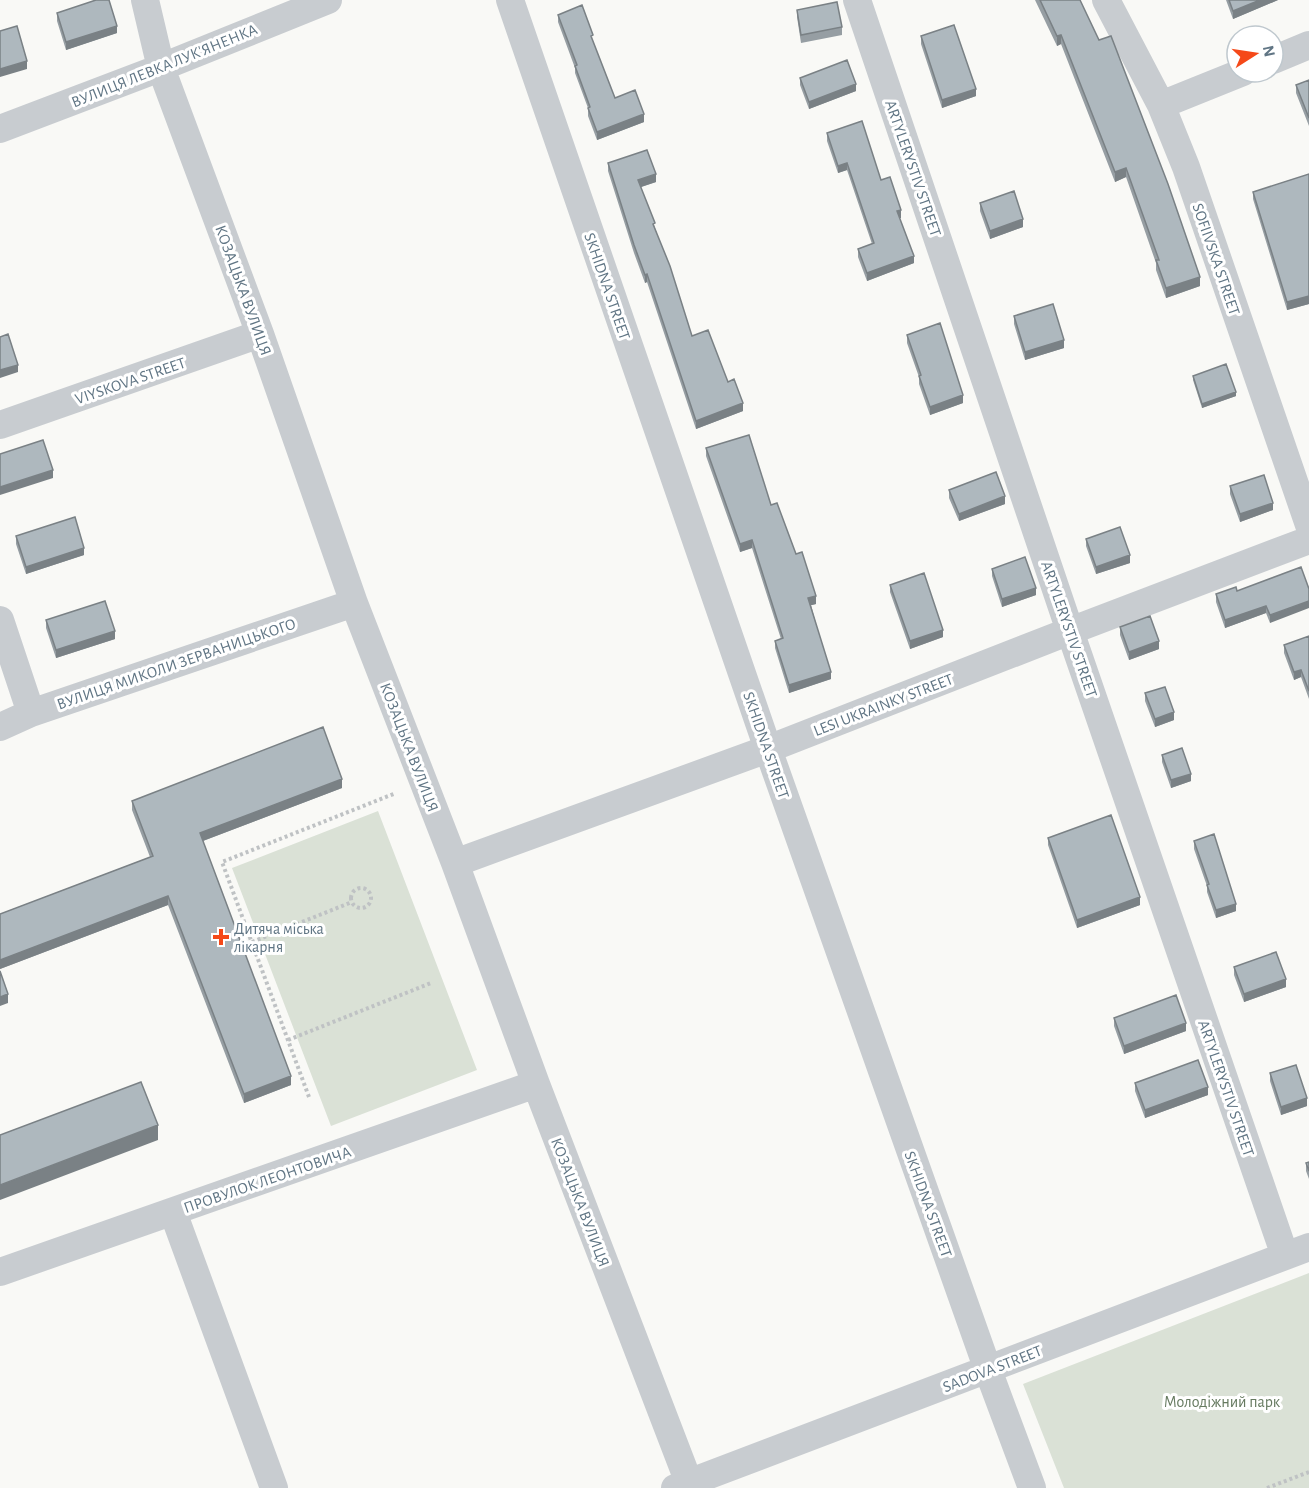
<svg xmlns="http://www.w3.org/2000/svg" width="1309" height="1488" viewBox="0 0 1309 1488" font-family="'Alegreya Sans',sans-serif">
	<rect width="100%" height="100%" fill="#f9f9f6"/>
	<path fill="#dae1d6" d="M378,811L477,1070L331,1126L232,868Z
		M1309,1273V1488H1064L1023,1384Z"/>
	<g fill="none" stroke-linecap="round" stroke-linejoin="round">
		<path stroke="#bfc2c4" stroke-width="4" stroke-dasharray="3 3" stroke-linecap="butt" d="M351 898a10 10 0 1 1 20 0a10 10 0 1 1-20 0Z
			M252,942L352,902
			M288,1040L431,983
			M309,1097L222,862L396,793
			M1267,1488L1309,1472"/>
		<path stroke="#c8ccd0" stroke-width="28" d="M145,0L161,68L260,334L354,603L455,863L536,1084L691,1488
			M510,0L768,749L988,1370L1032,1488
			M857,0L1070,631L1285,1256
			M1106,0L1161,105L1186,167L1309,525
			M1273,60L1309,45
			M1161,105L1243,72
			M0,129L147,73L328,0
			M0,425L260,334
			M0,620L31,713
			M0,727L31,713L354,603
			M455,863L768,749L1070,631L1309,540
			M173,1212L274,1488
			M0,1272L536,1084
			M675,1488L1309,1247"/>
	</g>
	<path fill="#969ea3" d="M1035,0H1080L1200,286L1166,298L1156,270V263L1126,177L1115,182L1061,44L1057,46Z
		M1226,0H1278L1233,19Z
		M797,10L842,27V35L801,43L797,17Z
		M57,13L117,33L66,50L57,21Z
		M558,15L593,42L615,98L644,122L597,140L588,116V108L575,73V68L558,22Z
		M921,36L976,96L942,108L921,44Z
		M800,78L856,91L809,109L800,85Z
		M1309,80V126L1296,93V85Z
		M827,133L881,180L901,218H899L914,263L867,281L858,257V249L872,244L847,170L838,173L827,141Z
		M608,163L656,182L641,187L692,336L728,382L743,411L696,429L647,282L645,283L634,253L608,171Z
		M1309,174V304L1287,310L1253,199V192Z
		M980,203L1023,227L990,239L980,211Z
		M1014,316L1064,348L1025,360L1014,324Z
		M907,335L963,403L930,415L919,384V377L907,343Z
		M1193,376L1236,396L1202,408L1193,380Z
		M706,448L771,505L796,554L816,604L811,605L831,679L789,693L775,648V641L781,639L752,548L740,552L706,456Z
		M1230,486L1273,510L1240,522L1230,494Z
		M949,490L1005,504L959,521L949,498Z
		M16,536L84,555L26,574L16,544Z
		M1086,539L1130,563L1096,574L1086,546Z
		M1301,567L1270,623L1266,613L1225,628L1216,602V594L1237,591Z
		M992,569L1036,595L1002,607L992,576Z
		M890,585L943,637L910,649L890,592Z
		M46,620L115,639L56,658L46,628Z
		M1120,627L1159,649L1129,660L1120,635Z
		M1309,636V699L1301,677L1294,680L1284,653V645Z
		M1145,693L1174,720L1155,727L1145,701Z
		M1162,755L1191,781L1171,788L1162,762Z
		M342,788L203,841L291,1085L244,1103L168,905L0,969V914L150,857L132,810V801Z
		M1048,838L1140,905L1077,928L1048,845Z
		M1194,841L1236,911L1216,918L1207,892V886L1194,849Z
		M1234,967L1286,987L1244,1002L1234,975Z
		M1114,1018L1186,1031L1124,1054L1114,1026Z
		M1270,1073L1307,1106L1281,1115L1270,1081Z
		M1135,1083L1208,1095L1145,1118L1135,1091Z
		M1309,1162V1179L1306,1171V1163Z"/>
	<path fill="#7a8185" d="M1260,0H1278L1233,19V11Z
		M117,26V33L66,50V42Z
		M1061,35V44L1057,46V36Z
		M27,61V69L0,77V69Z
		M856,84V91L809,109V102Z
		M976,89V96L942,108V100Z
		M644,114V122L597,140V132Z
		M847,163V170L838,173V166Z
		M1126,168V177L1115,182V172Z
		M656,174V182L638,188V180Z
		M901,210V218L897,219V211Z
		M1023,219V227L990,239V231Z
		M914,256V263L867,281V273Z
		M647,274V282L645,283V275Z
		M1200,277V286L1166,298V288Z
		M1309,296V304L1287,310V302Z
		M1064,340V348L1025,360V352Z
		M18,365V372L0,378V370Z
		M1236,392V396L1202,408V404Z
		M963,395V403L930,415V407Z
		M743,403V411L696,429V421Z
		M53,470V478L0,495V487Z
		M1005,496V504L959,521V514Z
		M1273,503V510L1240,522V514Z
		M752,540V548L740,552V544Z
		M84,548V555L26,574V567Z
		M1130,555V563L1096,574V567Z
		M1036,588V595L1002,607V599Z
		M816,596V604L808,606V598Z
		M1309,601V608L1270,623V615Z
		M1266,606V613L1225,628V620Z
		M943,630V637L910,649V641Z
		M115,631V639L56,658V650Z
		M1159,641V649L1129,660V652Z
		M1301,670V677L1294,680V672Z
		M831,672V679L789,693V685Z
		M1174,712V720L1155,727V719Z
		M1191,774V781L1171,788V780Z
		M342,779V788L200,842V833Z
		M168,896V905L0,969V960Z
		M1140,897V905L1077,928V920Z
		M1236,904V911L1216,918V910Z
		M1286,979V987L1244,1002V994Z
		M8,994V1003L0,1006V997Z
		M1186,1023V1031L1124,1054V1046Z
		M291,1076V1085L244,1103V1094Z
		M1208,1087V1095L1145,1118V1110Z
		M1307,1098V1106L1281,1115V1107Z
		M158,1125V1140L0,1200V1185Z"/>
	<path fill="#aeb8be" stroke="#7a8185" stroke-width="1.5" d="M96,0H109L117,26L66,42L57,13Z
		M1040,0H1080L1099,40L1111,36L1168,184L1200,277L1166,288L1156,260H1159L1126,168L1115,172L1061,35L1057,36Z
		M1229,0H1260L1233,11Z
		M837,2L842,27L801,35L797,10Z
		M582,5L593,35L591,36L615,98L635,90L644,114L597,132L588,108L590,107L575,66L577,65L558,15Z
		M954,25L976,89L942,100L921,36Z
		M17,26L27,61L0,69V31Z
		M847,60L856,84L809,102L800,78Z
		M1309,80V118L1296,85Z
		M862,121L881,180L890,177L901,210L897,211L914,256L867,273L858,249L874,243L847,163L838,166L827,133Z
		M647,150L656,174L638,180L655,223L653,224L670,266L692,336L708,330L728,382L734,379L743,403L696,421L647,274L645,275L634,245L608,163Z
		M1309,174V296L1287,302L1253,192Z
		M1014,191L1023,219L990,231L980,203Z
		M1053,304L1064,340L1025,352L1014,316Z
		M940,323L963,395L930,407L919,376L921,375L907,335Z
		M8,334L18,365L0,370V337Z
		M1226,364L1236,392L1202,404L1193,376Z
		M749,435L771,505L777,503L796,554L802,552L816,596L808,598L831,672L789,685L775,641L783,638L752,540L740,544L706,448Z
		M43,440L53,470L0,487V454Z
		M996,472L1005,496L959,514L949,490Z
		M1264,475L1273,503L1240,514L1230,486Z
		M75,517L84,548L26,567L16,536Z
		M1120,527L1130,555L1096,567L1086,539Z
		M1025,557L1036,588L1002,599L992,569Z
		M1301,567L1309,589V601L1270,615L1266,606L1225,620L1216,594L1236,587L1237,591Z
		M924,573L943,630L910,641L890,585Z
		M105,601L115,631L56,650L46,620Z
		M1150,616L1159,641L1129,652L1120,627Z
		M1309,636V691L1301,670L1294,672L1284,645Z
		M1165,687L1174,712L1155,719L1145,693Z
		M323,727L342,779L200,833L291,1076L244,1094L168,896L0,960V914L153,856L132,801Z
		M1182,748L1191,774L1171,780L1162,755Z
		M1111,815L1140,897L1077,920L1048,838Z
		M1214,834L1236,904L1216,910L1207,885L1209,884L1194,841Z
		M1276,952L1286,979L1244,994L1234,967Z
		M0,971L8,994L0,997Z
		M1176,995L1186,1023L1124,1046L1114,1018Z
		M1198,1060L1208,1087L1145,1110L1135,1083Z
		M1296,1065L1307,1098L1281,1107L1270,1073Z
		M141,1082L158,1125L0,1185V1135Z
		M1309,1162V1171L1306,1163Z"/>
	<path fill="#f54919" stroke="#fff" stroke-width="2" d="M218 928h6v6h6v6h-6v6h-6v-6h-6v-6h6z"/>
	<g text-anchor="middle" stroke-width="6" stroke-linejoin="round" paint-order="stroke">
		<g font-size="16" fill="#607584" stroke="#fff">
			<text transform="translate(164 65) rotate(-22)" y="6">ВУЛИЦЯ ЛЕВКА ЛУК'ЯНЕНКА</text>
			<text transform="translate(914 168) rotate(71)" y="6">ARTYLERYSTIV STREET</text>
			<text transform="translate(1217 259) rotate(71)" y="6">SOFIIVSKA STREET</text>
			<text transform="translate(608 286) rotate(71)" y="6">SKHIDNA STREET</text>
			<text transform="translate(244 290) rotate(70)" y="6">КОЗАЦЬКА ВУЛИЦЯ</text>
			<text transform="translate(130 380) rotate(-19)" y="6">VIYSKOVA STREET</text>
			<text transform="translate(1070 629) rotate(71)" y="6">ARTYLERYSTIV STREET</text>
			<text transform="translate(176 663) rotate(-19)" y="6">ВУЛИЦЯ МИКОЛИ ЗЕРВАНИЦЬКОГО</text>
			<text transform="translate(883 704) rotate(-21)" y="6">LESI UKRAINKY STREET</text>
			<text transform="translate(767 745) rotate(71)" y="6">SKHIDNA STREET</text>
			<text transform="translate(410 747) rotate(69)" y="6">КОЗАЦЬКА ВУЛИЦЯ</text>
			<text transform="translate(1227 1088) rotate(71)" y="6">ARTYLERYSTIV STREET</text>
			<text transform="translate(267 1179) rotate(-19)" y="6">ПРОВУЛОК ЛЕОНТОВИЧА</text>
			<text transform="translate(581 1202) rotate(69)" y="6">КОЗАЦЬКА ВУЛИЦЯ</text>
			<text transform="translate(929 1204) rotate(70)" y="6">SKHIDNA STREET</text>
			<text transform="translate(992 1368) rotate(-21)" y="6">SADOVA STREET</text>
		</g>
		<g font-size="16" fill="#607584" stroke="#fff" text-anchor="start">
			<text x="234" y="934">Дитяча міська<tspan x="234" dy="18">лікарня</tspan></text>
		</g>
		<g font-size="16" fill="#667a60" stroke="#fff">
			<text x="1222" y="1407">Молодіжний парк</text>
		</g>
	</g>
	<g transform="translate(1255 54) rotate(78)"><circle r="28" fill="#ffffff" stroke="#bfc8ce" stroke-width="1.5"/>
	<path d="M0-4.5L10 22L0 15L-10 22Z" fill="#f54919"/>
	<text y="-9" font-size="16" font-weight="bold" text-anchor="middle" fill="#607584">N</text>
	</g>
</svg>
